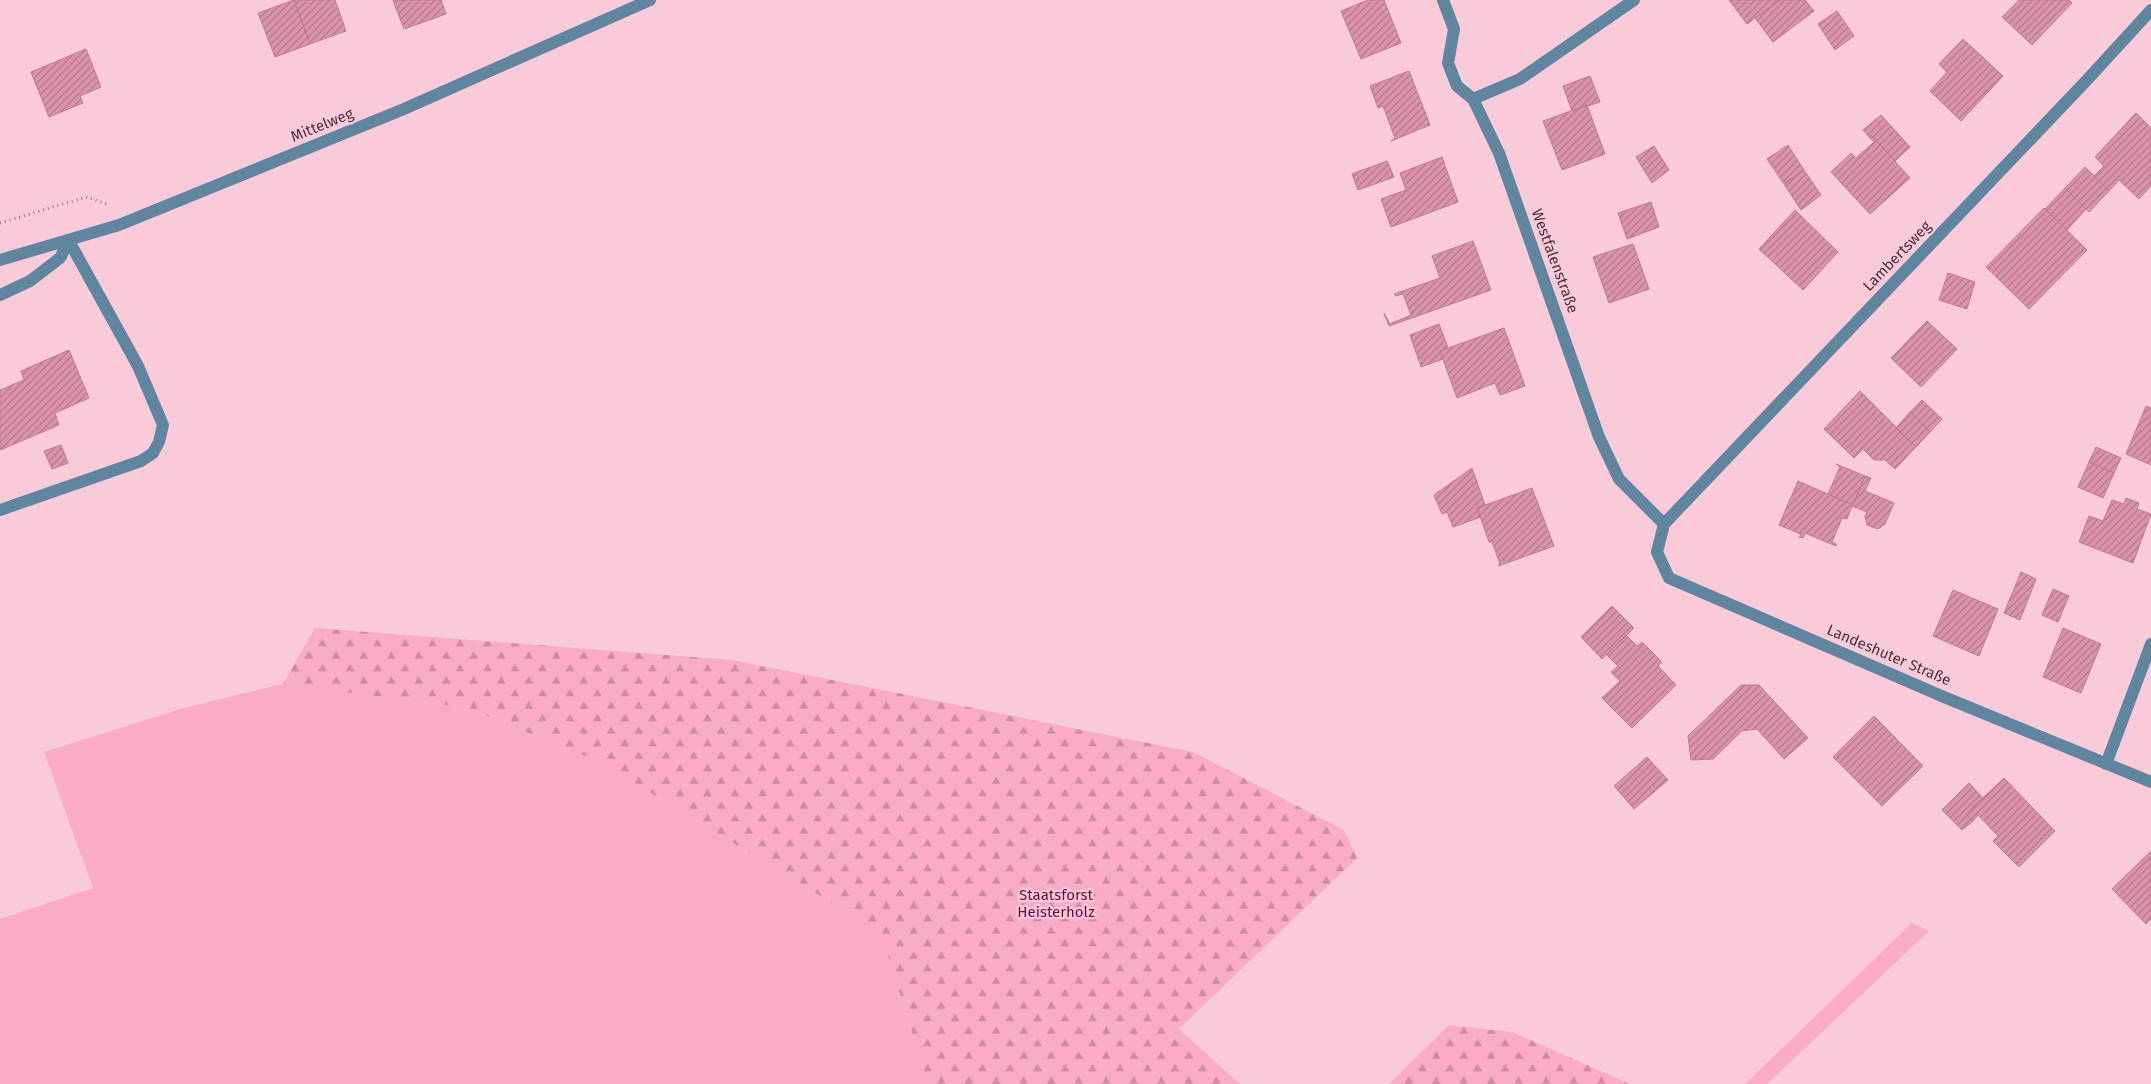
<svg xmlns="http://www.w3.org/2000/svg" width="2151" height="1084" viewBox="0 0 2151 1084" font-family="'Fira Sans',sans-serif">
	<defs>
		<pattern id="forest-firs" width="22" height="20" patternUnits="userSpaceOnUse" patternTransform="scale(1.25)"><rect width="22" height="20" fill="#faabc5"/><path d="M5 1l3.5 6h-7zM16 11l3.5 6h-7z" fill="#cd8ca1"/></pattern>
		<pattern id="building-hatch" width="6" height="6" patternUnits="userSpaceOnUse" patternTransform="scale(1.25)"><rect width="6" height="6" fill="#db93ab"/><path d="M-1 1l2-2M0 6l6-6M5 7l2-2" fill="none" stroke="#b4788c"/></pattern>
	</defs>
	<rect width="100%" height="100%" fill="#f9cbd9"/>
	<path fill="#faabc5" d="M283,684L467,708L600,762L881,933L928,1084H0V919L93,888L44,752L184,708Z
		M1912,923L1929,931L1767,1084H1745Z"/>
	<path fill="url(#forest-firs)" d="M315,628L732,660L1193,752L1344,830L1357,858L1179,1029L1240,1084H928L881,933L600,762L467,708L283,684Z
		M1449,1025L1512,1032L1630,1084H1389Z"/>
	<path fill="url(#building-hatch)" stroke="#bf7990" d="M294,0L310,44L275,57L258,13Z
		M294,0H335L346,31L310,44Z
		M393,0H441L446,14L404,29Z
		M1368,0H1384L1401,43L1361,59L1341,11Z
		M1729,0H1780L1747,24Z
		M1780,0H1805L1814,11L1773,42L1755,18Z
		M2019,0H2069L2072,3L2032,45L2002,17Z
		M1837,11L1854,36L1835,50L1818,24Z
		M1963,39L2003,76L1961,121L1930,91L1947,72L1939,64Z
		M86,49L101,87L80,96L83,103L49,117L31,72Z
		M1409,71L1430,125L1391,141L1395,138L1383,106L1378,108L1370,86Z
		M1590,76L1600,102L1572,111L1563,86Z
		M1587,105L1605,154L1562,170L1543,121Z
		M2136,113L2151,128V186L2139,199L2119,180L2109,191L2094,176L2104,166L2095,157Z
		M1881,115L1910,147L1895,161L1871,135L1869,137L1863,130Z
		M1871,135L1910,178L1870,214L1831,172L1851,153L1856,158L1874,142L1869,137Z
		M1788,145L1804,170L1784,184L1767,159Z
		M1654,146L1669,170L1652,183L1636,157Z
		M1442,157L1458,202L1391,227L1381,199L1406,190L1400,173Z
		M1387,161L1394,177L1358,190L1352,174Z
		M2085,167L2109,191L2089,212L2065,188Z
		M1804,170L1821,195L1801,210L1784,184Z
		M2065,188L2086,209L2067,230L2045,209Z
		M1651,202L1659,227L1627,239L1618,213Z
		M2044,208L2087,250L2029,309L1986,267Z
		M1795,210L1838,252L1803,290L1759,249Z
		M1473,241L1491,290L1389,326L1384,313L1390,324L1411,315L1403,294L1396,296L1394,294L1440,278L1432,256Z
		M1633,244L1649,289L1609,303L1593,257Z
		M1948,273L1975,282L1967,309L1939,300Z
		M1927,321L1957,349L1921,387L1891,358Z
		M1439,324L1448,348L1440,351L1443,359L1421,367L1410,335Z
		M1504,328L1525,386L1500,395L1495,383L1457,398L1440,351Z
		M69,350L89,398L55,413L59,425L0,450V390L24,380L21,371Z
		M1860,391L1916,447L1895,469L1885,460H1874L1863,449L1854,458L1824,429Z
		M1922,400L1942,419L1930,432L1910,412Z
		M2146,406L2151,408V465L2126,454Z
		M1910,412L1930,432L1916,447L1896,428Z
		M61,445L68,463L52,469L44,451Z
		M2096,447L2121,458L2114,473L2089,462Z
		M2089,462L2114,473L2103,498L2078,487Z
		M1836,464L1865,476L1853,505L1828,494L1840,467Z
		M1472,468L1485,505L1477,508L1481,517L1453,527L1447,512L1442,514L1434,495Z
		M1865,476L1871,478L1865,491L1894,503L1885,524L1878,529L1867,525L1865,516L1867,512L1852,506L1847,519L1842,518L1832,542L1836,544V546L1805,533L1803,538L1799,537L1801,534L1779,525L1798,481L1853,505Z
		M1532,488L1554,546L1498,566L1500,564L1492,542H1489L1477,508Z
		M2126,498L2139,503L2137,509L2151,514L2133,563L2079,542L2089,516L2103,521L2112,500L2124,504Z
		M2021,572L2036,579L2020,620L2004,613Z
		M2053,589L2069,596L2058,622L2042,615Z
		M1953,590L1998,609L1979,656L1933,636Z
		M1612,606L1634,628L1602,659L1581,637Z
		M2063,628L2101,644L2081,693L2043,677Z
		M1626,635L1637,646L1642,642L1662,662L1658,666L1676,685L1632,728L1602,698L1620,681L1611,672L1618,666L1607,655Z
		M1741,685H1759L1808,738L1784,759L1757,729L1742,731L1713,759L1691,760L1688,736Z
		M1874,716L1923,766L1882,806L1833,757Z
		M1647,757L1668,780L1634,809L1614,786Z
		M2004,778L2055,831L2019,867L1993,841L1998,836L1978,815L1973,821L1966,814Z
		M1969,783L1983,798L1966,814L1973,821L1962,830L1942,810Z
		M2151,851V919L2146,924L2112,889Z"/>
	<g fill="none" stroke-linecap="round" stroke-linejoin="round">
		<path stroke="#9c7782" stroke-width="3" stroke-dasharray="1 4" stroke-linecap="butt" d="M0,223L86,197L107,204"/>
		<path stroke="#5f859f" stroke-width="12" d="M1443,0L1454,29L1448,63L1457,86L1473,99L1499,153L1599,437L1619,479L1664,524
			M2151,10L2086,81L1664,524L1657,552L1669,578L1944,697L2151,782
			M1473,99L1520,79L1634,0
			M0,260L119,225L404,109L650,0
			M0,295L30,281L60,258L69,241
			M0,510L141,461L153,453L159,442L163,425L138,366L69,241
			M2106,764L2151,644"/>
	</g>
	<g text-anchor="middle" stroke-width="4.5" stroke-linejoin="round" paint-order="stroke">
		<g font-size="15" fill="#4d2f39" stroke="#f9cbd9">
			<text transform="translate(322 125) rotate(-22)" y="5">Mittelweg</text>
			<text transform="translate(1897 256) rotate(-46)" y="5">Lambertsweg</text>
			<text transform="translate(1555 261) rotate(70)" y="5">Westfalenstraße</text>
			<text transform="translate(1889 655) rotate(23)" y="5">Landeshuter Straße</text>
		</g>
		<g font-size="15" fill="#7e0042" stroke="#f9cbd9">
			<text x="1056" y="900">Staatsforst<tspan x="1056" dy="17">Heisterholz</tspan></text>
		</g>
	</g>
</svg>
